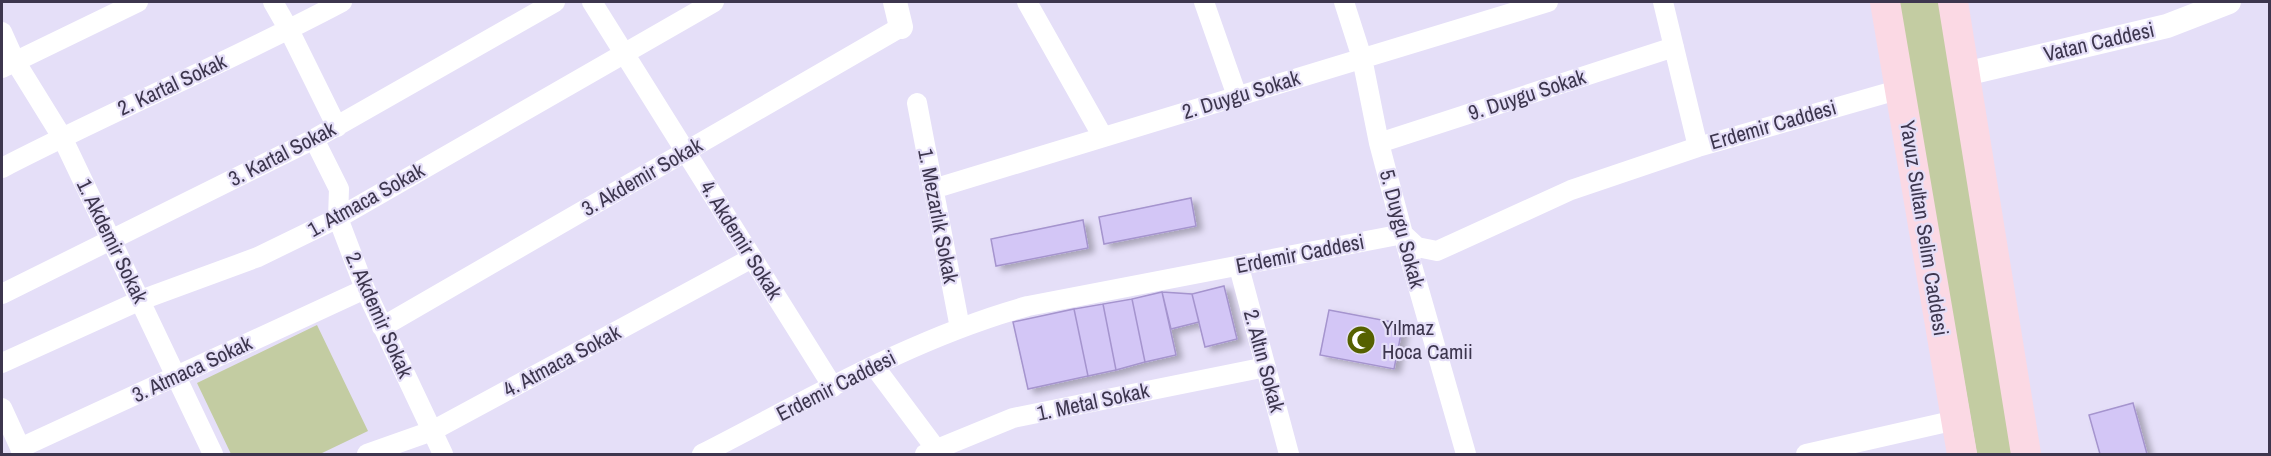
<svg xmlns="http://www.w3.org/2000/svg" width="2271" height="456" viewBox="0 0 2271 456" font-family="'Archivo Narrow',sans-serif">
	<defs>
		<filter id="shadow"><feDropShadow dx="6" dy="4" stdDeviation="3" flood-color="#0004"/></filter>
	</defs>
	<rect width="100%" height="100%" fill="#e5dff8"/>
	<path fill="#c3cca2" d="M1898,2H1941L2012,454H1977Z
		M317,325L368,431L320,454H231L197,383Z"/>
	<path fill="#d3c6f6" stroke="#a594ce" stroke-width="1.5" filter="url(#shadow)" d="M1191,198L1196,226L1104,244L1099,217Z
		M1083,220L1088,248L996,266L991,239Z
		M1224,286L1237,339L1205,347L1192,294Z
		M1162,292L1192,294L1199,322L1171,329Z
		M1162,292L1176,355L1145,362L1132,299Z
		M1132,299L1145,362L1116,370L1103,304Z
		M1103,304L1116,370L1088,376L1074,309Z
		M1074,309L1088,376L1028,389L1013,322Z
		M1329,310L1403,324L1394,369L1320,355Z
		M2133,403L2147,454H2100L2089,415Z"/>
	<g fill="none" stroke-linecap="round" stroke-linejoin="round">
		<path stroke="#fff" stroke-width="20" d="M273,2L289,30L337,127
			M592,2L833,387
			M1027,2L1103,137
			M1204,2L1237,96
			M1344,2L1362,58L1379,143L1403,234L1466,454
			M1663,2L1698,147
			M2,32L15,61L62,137L213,454
			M2,68L138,2
			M917,103L960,328
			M314,139L339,189L338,218L365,289L443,454
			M1379,143L1674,47
			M2,168C114,110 231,61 342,2
			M933,189L1548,2
			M1239,267L1289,454
			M2,294L314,139L555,2
			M382,327L901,27
			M2,363L141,300L258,257L338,218L714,2
			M874,366L936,449
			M2,408L23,454
			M20,448L365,289
			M367,454L432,431L752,258
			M702,454C808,400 912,338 1028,306L1403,234L1417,247L1437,251L1571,190L1698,147L1901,89
			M925,454L1013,418L1266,367
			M1806,454L1956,420"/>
		<path stroke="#fff" stroke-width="24" d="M895,2L901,27
			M1965,74L2167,26L2229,2"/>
		<path stroke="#fbd9e4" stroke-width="30" d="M1885,2L1962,454
			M1953,2L2026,454"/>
	</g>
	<defs>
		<g id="mosque-disc" transform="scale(1.5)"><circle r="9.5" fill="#566100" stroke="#e5dff8"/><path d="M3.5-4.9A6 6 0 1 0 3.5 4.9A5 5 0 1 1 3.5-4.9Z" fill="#fff"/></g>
	</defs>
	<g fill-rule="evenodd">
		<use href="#mosque-disc" x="1361" y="340"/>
	</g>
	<g text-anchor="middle" stroke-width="4.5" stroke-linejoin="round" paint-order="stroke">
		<g font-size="21" fill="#3d364e" stroke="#e5dff8">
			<text transform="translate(2099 42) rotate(-13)" y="7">Vatan Caddesi</text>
			<text transform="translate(172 85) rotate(-25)" y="7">2. Kartal Sokak</text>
			<text transform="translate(1241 95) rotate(-17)" y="7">2. Duygu Sokak</text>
			<text transform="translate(1527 95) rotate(-18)" y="7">9. Duygu Sokak</text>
			<text transform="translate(1773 125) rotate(-16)" y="7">Erdemir Caddesi</text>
			<text transform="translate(282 154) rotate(-27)" y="7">3. Kartal Sokak</text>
			<text transform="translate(642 177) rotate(-30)" y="7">3. Akdemir Sokak</text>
			<text transform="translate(366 200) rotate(-29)" y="7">1. Atmaca Sokak</text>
			<text transform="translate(938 216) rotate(79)" y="7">1. Mezarlık Sokak</text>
			<text transform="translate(1924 228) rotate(81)" y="7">Yavuz Sultan Selim Caddesi</text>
			<text transform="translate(1402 229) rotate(75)" y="7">5. Duygu Sokak</text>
			<text transform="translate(741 240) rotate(58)" y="7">4. Akdemir Sokak</text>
			<text transform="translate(112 241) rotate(64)" y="7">1. Akdemir Sokak</text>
			<text transform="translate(1300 254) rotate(-11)" y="7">Erdemir Caddesi</text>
			<text transform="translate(379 315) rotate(66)" y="7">2. Akdemir Sokak</text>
			<text transform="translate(562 361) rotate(-28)" y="7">4. Atmaca Sokak</text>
			<text transform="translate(1264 361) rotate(75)" y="7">2. Altın Sokak</text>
			<text transform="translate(192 369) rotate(-25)" y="7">3. Atmaca Sokak</text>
			<text transform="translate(836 386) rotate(-27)" y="7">Erdemir Caddesi</text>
			<text transform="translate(1093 402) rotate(-12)" y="7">1. Metal Sokak</text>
		</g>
		<g font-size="21" fill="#3d364e" stroke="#e5dff8" text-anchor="start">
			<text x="1382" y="335">Yılmaz<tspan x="1382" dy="24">Hoca Camii</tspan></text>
		</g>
	</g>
	<rect width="2271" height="456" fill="none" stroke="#3d364e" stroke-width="6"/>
</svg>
